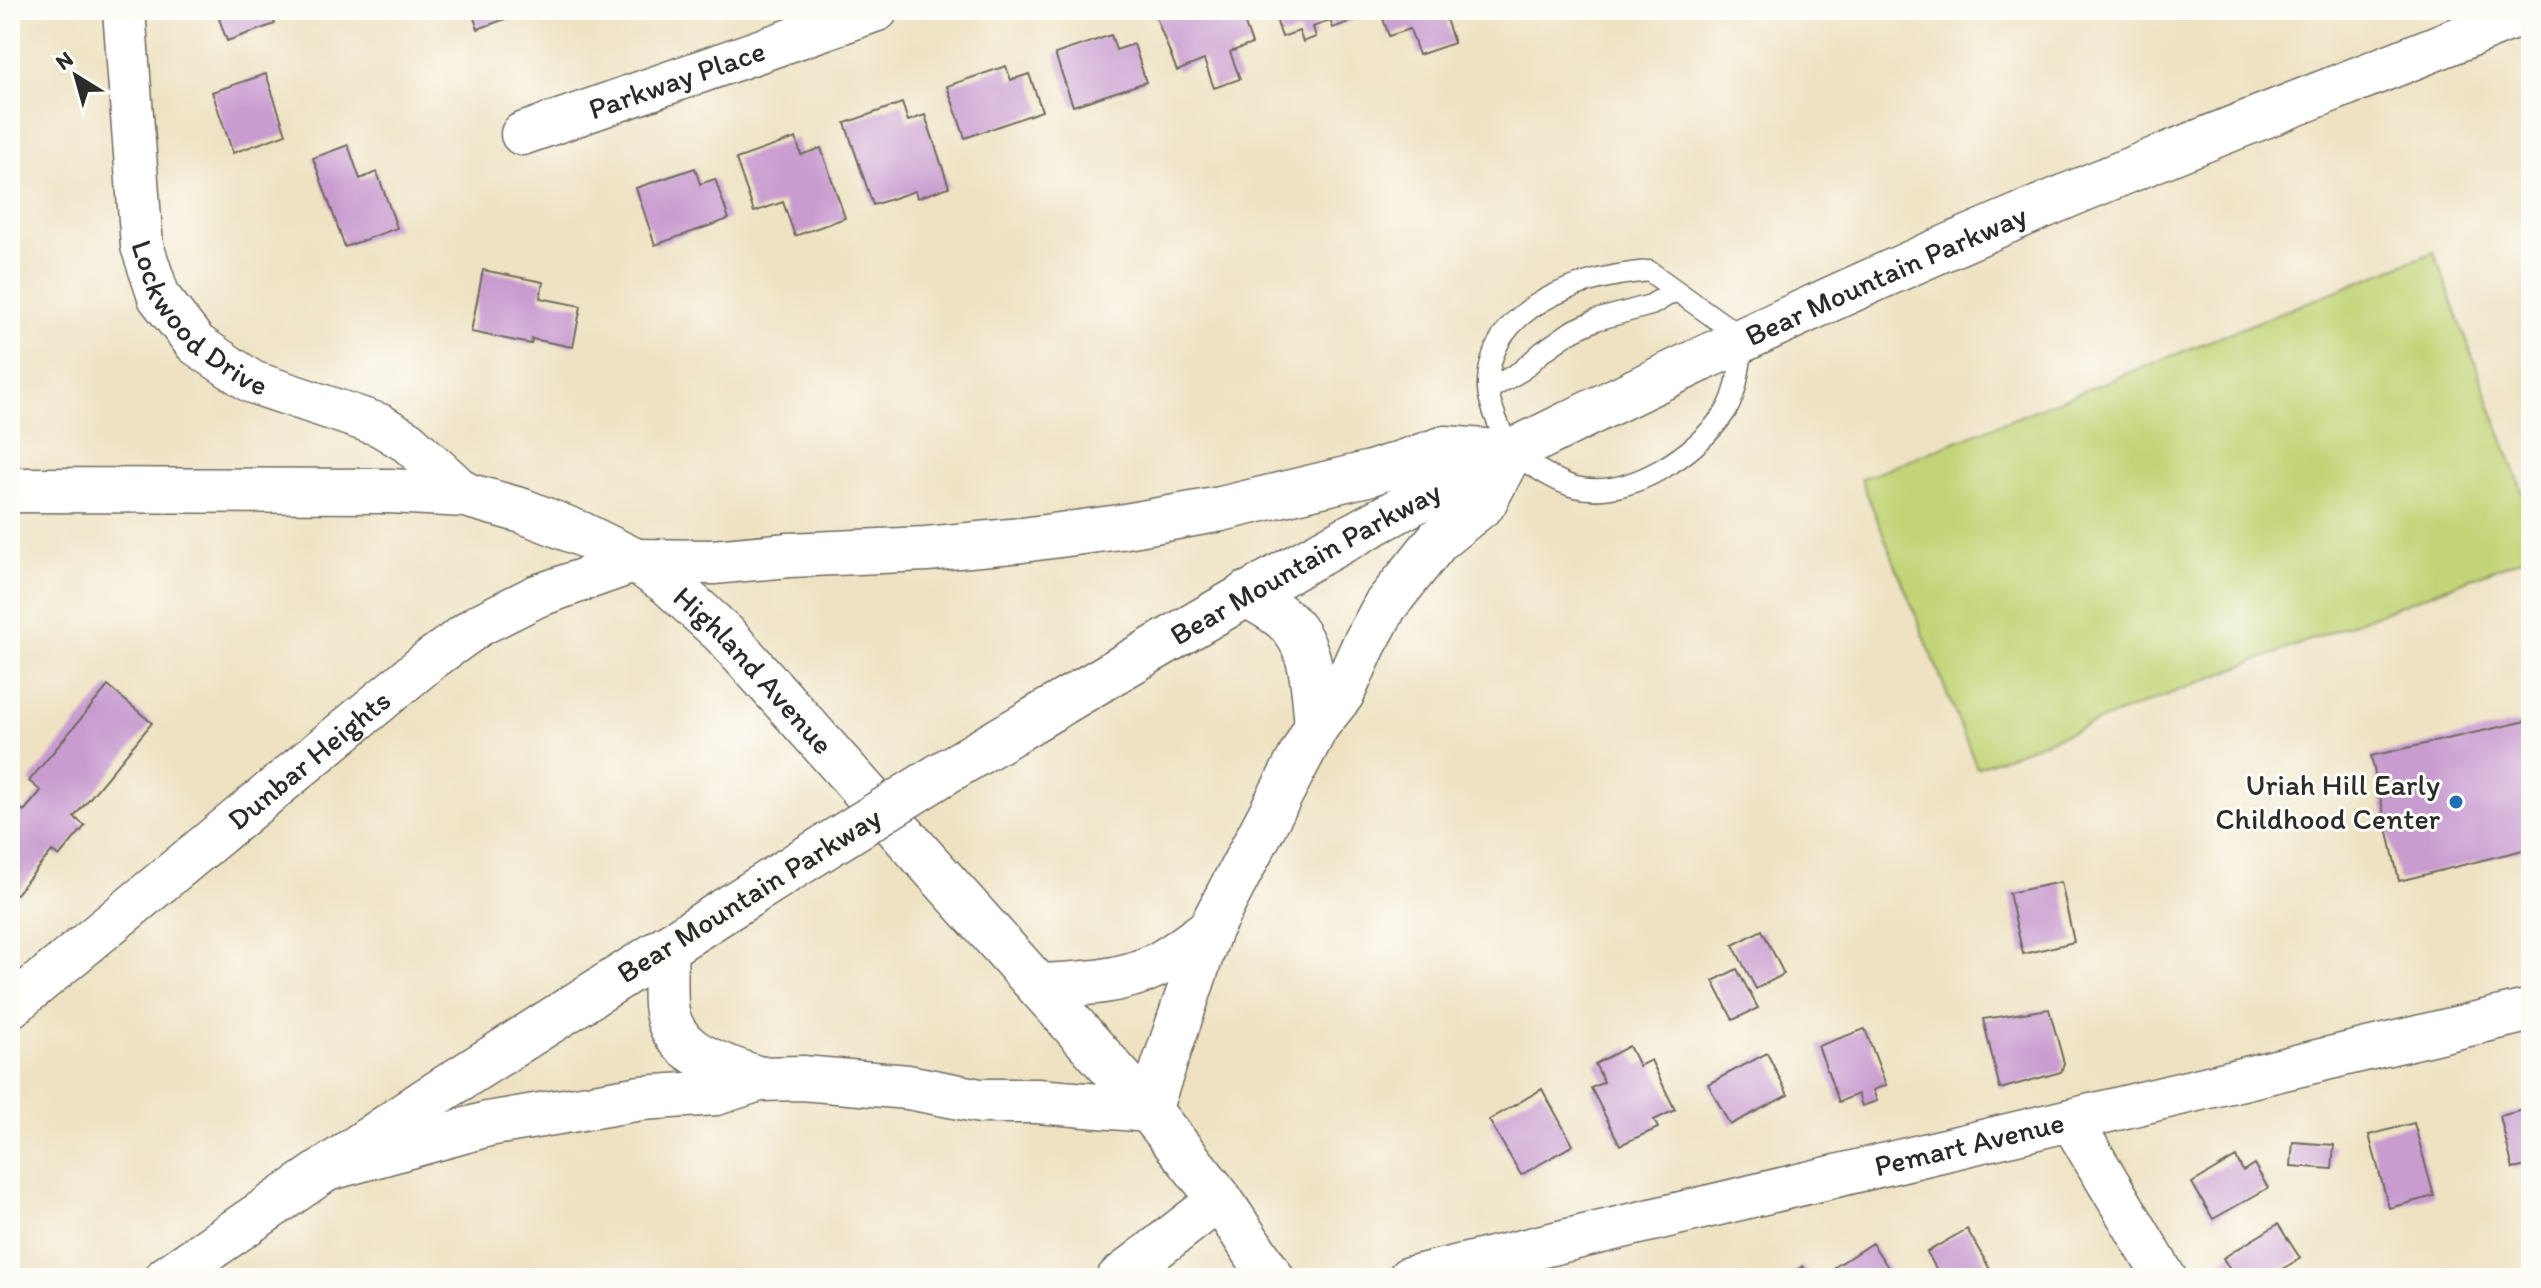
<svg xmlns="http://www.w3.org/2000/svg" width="2541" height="1288" viewBox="0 0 2541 1288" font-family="Itim,sans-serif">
	<rect width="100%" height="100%" fill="#fdfcf7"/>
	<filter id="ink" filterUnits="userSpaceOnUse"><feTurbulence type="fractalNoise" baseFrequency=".0125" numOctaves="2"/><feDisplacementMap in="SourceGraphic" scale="16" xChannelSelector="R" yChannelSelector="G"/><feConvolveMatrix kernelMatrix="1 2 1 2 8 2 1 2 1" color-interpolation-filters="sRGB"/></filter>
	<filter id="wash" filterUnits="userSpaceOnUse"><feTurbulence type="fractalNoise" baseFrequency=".006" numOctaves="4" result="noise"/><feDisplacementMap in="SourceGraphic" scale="32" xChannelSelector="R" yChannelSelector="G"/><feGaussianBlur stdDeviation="1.8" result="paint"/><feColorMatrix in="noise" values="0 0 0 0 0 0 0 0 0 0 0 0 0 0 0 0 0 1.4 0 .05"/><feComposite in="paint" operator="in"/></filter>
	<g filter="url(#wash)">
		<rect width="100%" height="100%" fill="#eee2c2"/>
		<path fill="#c2d477" stroke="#768051" stroke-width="2" d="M2434,252L2531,515V555L1977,768L1861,479Z"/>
		<g id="blocks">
			<path fill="#c99cd0" d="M216,10H270L275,24L227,41Z
				M471,10H530L478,29Z
				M1174,10H1219L1221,16L1240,10L1252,44L1230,52L1240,79L1214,88L1204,60L1177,71L1156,17Z
				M1273,10H1358L1359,13L1352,15L1354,20L1333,28L1330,20L1313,27L1316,37L1303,42L1299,31L1282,37Z
				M1380,10H1471L1446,19L1454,43L1419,55L1410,29L1389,36Z
				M1111,35L1116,50L1134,44L1146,82L1073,106L1055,54Z
				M1006,66L1011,80L1029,74L1042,111L965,138L947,86Z
				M266,74L286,134L233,153L212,92Z
				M902,103L908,121L925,115L949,187L917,198L915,191L873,205L845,123Z
				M796,138L801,155L821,148L845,218L795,236L783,202L754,212L736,159Z
				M348,145L360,179L377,172L397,228L345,247L313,158Z
				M695,168L700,184L715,179L729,219L655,245L636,188Z
				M483,270L543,282L540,298L581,306L573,347L532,339L531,344L471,332Z
				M108,686L152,723L74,817L85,826L59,857L52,851L10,901V815L18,806L24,811L41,791L29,781Z
				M2531,720V848L2399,881L2371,756Z
				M2061,882L2074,942L2023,954L2009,893Z
				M1762,930L1784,974L1756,989L1733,945Z
				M1737,969L1758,1008L1733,1020L1713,981Z
				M2049,1009L2064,1063L2061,1072L2000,1089L1983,1019Z
				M1865,1029L1886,1085L1873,1090L1877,1101L1862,1106L1858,1094L1839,1102L1818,1046Z
				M1629,1046L1639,1066L1651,1060L1675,1110L1654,1120L1658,1128L1620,1145L1591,1088L1604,1082L1595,1064Z
				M1767,1053L1788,1095L1730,1125L1708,1084Z
				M1542,1089L1573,1145L1521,1175L1489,1120Z
				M2531,1108V1165L2513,1169L2500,1116Z
				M2414,1123L2434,1196L2389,1208L2369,1135Z
				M2293,1142L2334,1145L2332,1169L2291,1166Z
				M2236,1157L2243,1171L2254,1164L2268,1188L2213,1219L2192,1183Z
				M2278,1224L2300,1258L2269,1278H2235L2223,1258Z
				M1967,1229L1995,1278H1941L1927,1252Z
				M1872,1243L1895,1278H1842L1835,1267Z
				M1803,1266L1811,1278H1783Z"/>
		</g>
	</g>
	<g filter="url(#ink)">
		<use href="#blocks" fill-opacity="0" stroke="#6f6b60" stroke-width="2"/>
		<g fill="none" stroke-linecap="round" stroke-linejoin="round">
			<g stroke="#6f6b60" stroke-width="23">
				<path id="service" d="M1649,271L1744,339C1740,361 1738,392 1726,411C1697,454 1629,500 1575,487C1555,482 1529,463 1510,453C1504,436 1489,406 1488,389C1486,305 1582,277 1649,271Z
					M1488,390L1521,371L1542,352L1572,331L1596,320L1651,305L1675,291"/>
			</g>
			<g stroke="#6f6b60" stroke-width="45">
				<g id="minor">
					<path id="s1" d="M124,10L142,246L159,297L196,344L252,382L380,425L408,442L466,495"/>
					<path id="s2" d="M522,134L877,10"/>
					<path id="s3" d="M10,1007L430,660L479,625L537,596L636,561"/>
					<path d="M2071,1120L2165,1278"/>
					<path d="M1118,1278L1220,1199"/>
					<path id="s4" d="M1409,1278L2531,1010"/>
				</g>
			</g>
			<g stroke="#6f6b60" stroke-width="47">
				<g id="tertiary">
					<path id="s5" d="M10,490L389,491L466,495L523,511L581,534L636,561L668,583L724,634L1149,1110L1220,1199L1272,1278"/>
				</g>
			</g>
			<g stroke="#6f6b60" stroke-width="47">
				<g id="trunk">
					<path d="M636,561L713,562L789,555L926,549L1022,540L1120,527L1221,509L1371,473L1445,448L1510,453"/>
					<path d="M1246,594C1258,602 1273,609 1284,619C1314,644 1313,689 1317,725"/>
					<path id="s6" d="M939,776C1128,664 1315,550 1511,452C1723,346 1939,247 2159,158C2282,108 2407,61 2530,10"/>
					<path d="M665,948C666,967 665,987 666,1005C670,1055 720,1064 759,1079"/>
					<path d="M1039,986C1078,984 1121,983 1157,965C1176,955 1193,941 1210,929"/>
					<path d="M326,1169L488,1124L641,1098L716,1093L759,1079L802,1078L908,1087L980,1101H1037L1149,1110L1210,929L1317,725L1342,694L1364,645L1385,606L1438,540L1484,503L1510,453"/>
					<path d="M167,1278L428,1099L801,862"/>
				</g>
			</g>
			<use href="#service" stroke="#fff" stroke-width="20"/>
			<use href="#minor" stroke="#fff" stroke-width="42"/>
			<use href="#tertiary" stroke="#fff" stroke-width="44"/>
			<use href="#trunk" stroke="#fff" stroke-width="44"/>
			<g stroke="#6f6b60" stroke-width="47" stroke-linecap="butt">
				<path id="trunk-bridge" d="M801,862L939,776"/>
			</g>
			<use href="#trunk-bridge" stroke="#fff" stroke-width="44"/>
		</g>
	</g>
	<circle fill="#1f6fb2" stroke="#fdfcf7" stroke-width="3" cx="2456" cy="802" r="8"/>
	<g text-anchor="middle" stroke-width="6" stroke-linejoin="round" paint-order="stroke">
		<g font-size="30" fill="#2b2b2b" stroke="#fdfcf7">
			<text dy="10" stroke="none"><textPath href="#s2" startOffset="164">Parkway Place</textPath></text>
			<text dy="10" stroke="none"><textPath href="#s6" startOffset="1072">Bear Mountain Parkway</textPath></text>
			<text dy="10" stroke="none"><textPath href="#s1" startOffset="332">Lockwood Drive</textPath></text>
			<text dy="10" stroke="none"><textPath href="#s6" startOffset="424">Bear Mountain Parkway</textPath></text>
			<text dy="10" stroke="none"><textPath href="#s5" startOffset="800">Highland Avenue</textPath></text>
			<text dy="10" stroke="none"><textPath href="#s3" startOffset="388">Dunbar Heights</textPath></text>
			<text transform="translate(749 895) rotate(-32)" y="10">Bear Mountain Parkway</text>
			<text dy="10" stroke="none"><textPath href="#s4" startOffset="576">Pemart Avenue</textPath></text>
		</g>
		<g font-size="30" fill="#2b2b2b" stroke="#fdfcf7" text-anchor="end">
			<text x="2440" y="795">Uriah Hill Early<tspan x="2440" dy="34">Childhood Center</tspan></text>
		</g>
	</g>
	<rect width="2541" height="1288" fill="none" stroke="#fdfcf7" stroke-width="40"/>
	<g transform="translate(76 76) rotate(323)" stroke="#fdfcf7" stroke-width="6" paint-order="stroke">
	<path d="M0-6L14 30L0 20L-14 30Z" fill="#2b2b2b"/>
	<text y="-12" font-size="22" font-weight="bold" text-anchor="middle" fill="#2b2b2b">N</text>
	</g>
</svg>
